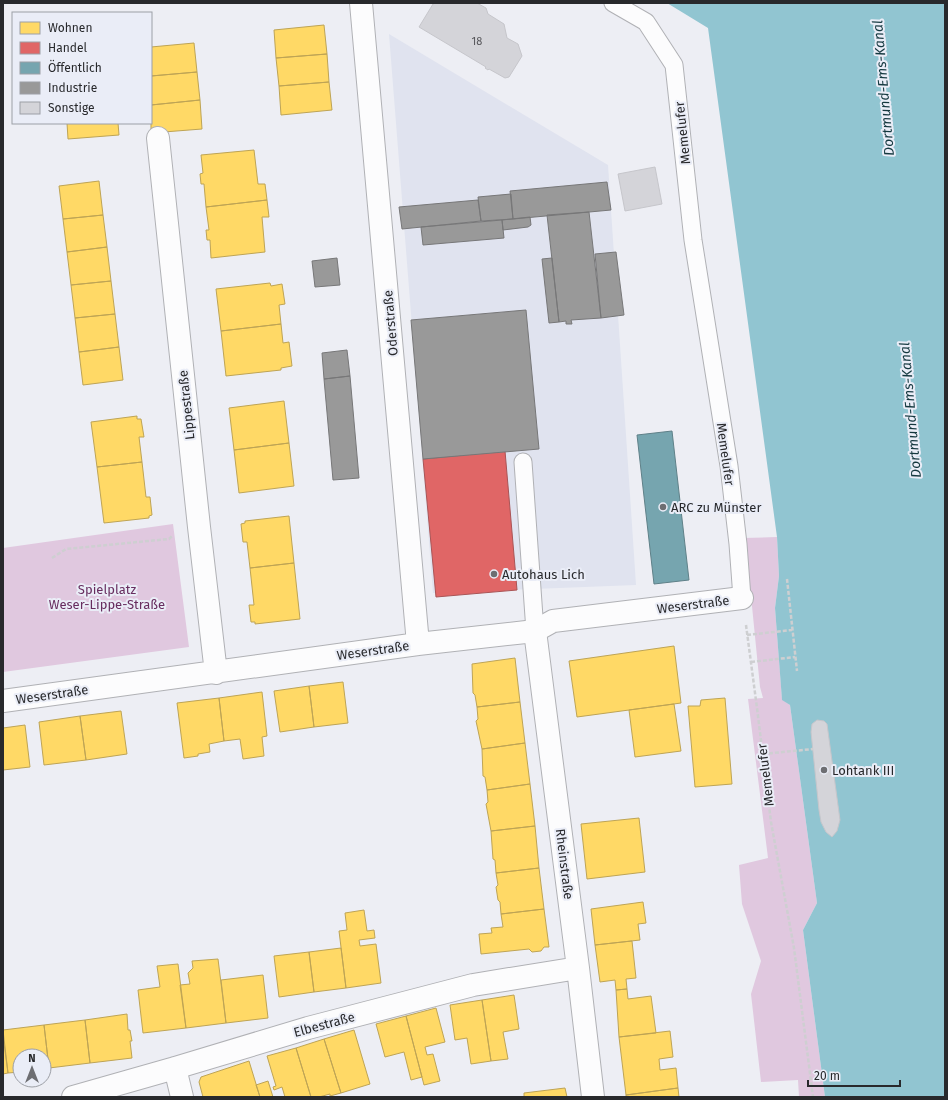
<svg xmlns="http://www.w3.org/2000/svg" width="948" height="1100" viewBox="0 0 948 1100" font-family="'Fira Sans',sans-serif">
	<rect width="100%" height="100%" fill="#edeef4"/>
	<path fill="#e0e3ef" d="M389,34L608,165L636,585L433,593Z"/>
	<path fill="#e0c8df" d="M173,524L189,647L3,672V548Z
		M777,537L779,576L775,608L782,699L790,705L817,903L803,930L825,1097H799L798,1080L761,1082L751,994L761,961L742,904L739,865L768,858L748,699L763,698L760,687L751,596L743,538Z"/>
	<path fill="#91c5d1" d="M667,3H945V1097H825L803,930L817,903L790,705L782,700L775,608L779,576L777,537L708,28Z"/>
	<path fill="#ffd966" stroke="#bea455" d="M324,25L327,54L276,58L274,30Z
		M194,43L197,72L151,76V47Z
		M327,54L329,82L279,86L276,58Z
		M197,72L200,100L151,105V76Z
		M329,82L332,110L281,115L279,86Z
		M200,100L202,129L151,133V105Z
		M67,123H118L119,135L68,139Z
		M254,150L258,184H265L267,200L206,207L204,184H201L200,174L203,173L201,155Z
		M99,181L103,215L63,219L59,186Z
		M267,200L269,217H262L265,252L211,258L210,240H207L206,230H209L206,207Z
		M103,215L107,247L67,252L63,219Z
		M107,247L111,281L71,285L67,252Z
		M111,281L115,314L75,318L71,285Z
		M270,283L271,286L282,284L285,304L279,305L281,324L221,331L216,289Z
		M115,314L119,347L79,352L75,318Z
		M281,324L283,343L289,342L292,366L281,368V370L226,376L221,331Z
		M119,347L123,380L83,385L79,352Z
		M284,401L289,443L234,450L229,408Z
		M137,416V419H141L144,437H139L142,462L97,467L91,422Z
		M289,443L294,486L239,493L234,450Z
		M142,462L146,497H150L152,515L149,516V518L104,523L97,467Z
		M289,516L294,563L250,568L247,542H243L241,524L245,523V521Z
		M294,563L300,619L255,624V622H251L249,605H254L250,568Z
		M674,646L681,703L577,717L569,661Z
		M515,658L520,702L477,707L475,695L473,693L472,664Z
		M343,682L348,723L314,727L309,686Z
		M309,686L314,727L280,732L274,691Z
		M262,692L267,736L262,737L264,756L243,759L240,739L224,741L219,698Z
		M219,698L224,741L209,744L210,752L198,754V756L184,758L177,703Z
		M725,698L732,784L695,787L688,706H700L701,700Z
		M520,702L525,743L482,749L476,721L478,719L477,707Z
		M674,704L681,751L635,757L629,710Z
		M121,711L127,754L86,760L80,716Z
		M80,716L86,760L44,765L39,722Z
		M25,725L30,767L3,770V728Z
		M525,743L530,784L487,790L485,777L483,776L482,749Z
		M530,784L535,826L491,831L486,804L488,802L487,790Z
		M639,818L645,872L587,879L581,824Z
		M535,826L539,868L496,873L495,860L493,859L491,831Z
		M539,868L544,909L501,914L500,902L498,900L496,887L498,885L496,873Z
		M643,902L646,923L638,924L640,940L595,945L591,909Z
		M544,909L549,947H544L541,951L532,952L529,949L481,954L479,934L492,933L491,928L503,927L501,914Z
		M364,910L367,931L374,930L375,938L359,940L360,946L376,944L381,983L346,988L339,931L347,930L345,913Z
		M632,941L636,978L626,979L627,989L616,990L615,980L600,982L595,945Z
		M341,948L346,988L314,992L309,952Z
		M309,952L314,992L279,997L274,956Z
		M218,959L226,1023L186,1028L180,985L190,984L188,973L193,968L192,961Z
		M178,964L186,1028L143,1033L138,990L160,987L157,966Z
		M263,975L268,1018L226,1023L221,980Z
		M627,989L628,999L651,996L656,1033L619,1037L616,990Z
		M514,995L519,1029L503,1032L508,1059L491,1061L482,1000Z
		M482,1000L491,1061L471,1064L467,1038L455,1040L450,1005Z
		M436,1008L445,1042L425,1047L427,1055L433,1054L440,1081L424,1085L406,1016Z
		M127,1014L128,1030H130L132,1041H130L132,1058L90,1063L85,1020Z
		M406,1016L422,1077L411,1080L404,1052L385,1057L376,1024Z
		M85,1020L90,1063L49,1068L44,1025Z
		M44,1025L49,1068L44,1069V1056H20V1072L8,1073L3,1030Z
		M354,1030L370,1084L341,1093L324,1039Z
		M670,1031L673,1057L659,1059L660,1070L676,1068L678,1088L626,1095L619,1037Z
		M3,1036L8,1073L3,1074Z
		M324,1039L341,1093L330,1096V1094L319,1097H311L296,1048Z
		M296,1048L311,1097H285L282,1087L274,1090L273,1087L276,1086L267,1056Z
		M249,1061L260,1097H203L199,1082L201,1077Z
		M268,1081L273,1097H260L256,1085Z
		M565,1088L567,1097H524V1093Z
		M678,1088L679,1097H626V1095Z"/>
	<path fill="#e06666" stroke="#a95455" d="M505,451L517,590L436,597L423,459Z"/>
	<path fill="#76a5af" stroke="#5f8088" d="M672,431L689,580L654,584L637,435Z"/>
	<path fill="#999" stroke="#777778" d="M607,182L611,210L513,219L510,191Z
		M511,194L513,219L481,221L478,197Z
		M478,200L481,221L402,229L399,207Z
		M589,212L601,318L571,320L572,324H566V321L559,322L547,215Z
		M530,217L531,225L528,227L503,230L502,220Z
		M502,220L504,238L423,245L421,227Z
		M616,252L624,315L601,318L595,254Z
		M337,258L340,285L315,287L312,261Z
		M552,258L559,322L549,323L542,259Z
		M526,310L539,449L423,459L411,320Z
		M347,350L350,376L324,379L322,353Z
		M350,376L359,478L333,480L324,379Z"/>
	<path fill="#d4d4d9" stroke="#c6c6cb" d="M436,3H477L486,8L488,14L504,24L507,38L518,44L522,56L509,77L505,78L489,69L488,70L485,68L486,67L419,27L433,4Z
		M655,167L662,204L625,211L618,174Z
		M817,720L824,721L827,724L840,820L837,831L832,837L826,832L821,822L819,810L811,732L812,724Z"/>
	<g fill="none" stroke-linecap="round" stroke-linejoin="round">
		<g stroke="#b0b1b5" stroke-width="19">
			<path id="lane" d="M613,3L646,22L674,65L693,240L729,466L738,544L742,598
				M523,462L535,631"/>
		</g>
		<g stroke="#b0b1b5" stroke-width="24">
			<path id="street" d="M361,3L418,644
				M158,138L199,527L216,673
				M535,631L578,968L593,1097
				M3,701L418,644L535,631L553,621L742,598
				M175,1068L182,1097
				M73,1097L175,1068L308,1028L473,985L578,968"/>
		</g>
		<path stroke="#cecfd1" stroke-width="2.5" stroke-dasharray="4 2" stroke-linecap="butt" d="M52,558L66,549L169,539L173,535
			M787,579L797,671
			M746,625L757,708L771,822L794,948L813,1097
			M747,635L792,630
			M751,662L795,657
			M763,754L813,749"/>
		<use href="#lane" stroke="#fcfcfd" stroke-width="17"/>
		<use href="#street" stroke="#fcfcfd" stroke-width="22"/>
	</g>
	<g fill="#6d6e72" stroke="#eaedf7" stroke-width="1.5">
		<circle cx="663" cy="507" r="4"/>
		<circle cx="494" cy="574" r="4"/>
		<circle cx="824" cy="770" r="4"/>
	</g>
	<g text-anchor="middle" stroke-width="4" stroke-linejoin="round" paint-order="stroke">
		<g font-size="11" fill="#56565a">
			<text x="477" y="45">18</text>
		</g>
		<g font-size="13" fill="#28292c" stroke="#eaedf7">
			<text transform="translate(682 133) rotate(-96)" y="5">Memelufer</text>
			<text transform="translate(390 323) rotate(-95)" y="5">Oderstraße</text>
			<text transform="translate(186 405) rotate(-96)" y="5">Lippestraße</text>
			<text transform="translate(726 454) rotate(82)" y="5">Memelufer</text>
			<text transform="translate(693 604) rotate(-7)" y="5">Weserstraße</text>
			<text transform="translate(373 650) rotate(-8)" y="5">Weserstraße</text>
			<text transform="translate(52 694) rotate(-8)" y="5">Weserstraße</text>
			<text transform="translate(765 775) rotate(-97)" y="5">Memelufer</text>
			<text transform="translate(565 864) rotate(83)" y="5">Rheinstraße</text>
			<text transform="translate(324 1024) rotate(-15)" y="5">Elbestraße</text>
		</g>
		<g font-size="13" fill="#28292c" stroke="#eaedf7" text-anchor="start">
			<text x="671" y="512">ARC zu Münster</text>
			<text x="502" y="579">Autohaus Lich</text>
			<text x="832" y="775">Lohtank III</text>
		</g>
		<g font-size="13" fill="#672d5f" stroke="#eaedf7">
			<text x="107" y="594">Spielplatz<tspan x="107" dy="15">Weser-Lippe-Straße</tspan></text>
		</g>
		<g font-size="14" font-style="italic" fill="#14383f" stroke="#eaedf7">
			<text transform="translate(883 88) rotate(-95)" y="5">Dortmund-Ems-Kanal</text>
			<text transform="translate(910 410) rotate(-95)" y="5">Dortmund-Ems-Kanal</text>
		</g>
	</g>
	<rect width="948" height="1100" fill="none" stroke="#28292c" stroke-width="8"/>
	<rect x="12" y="12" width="140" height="112" fill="#eaedf7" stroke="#9c9fa6"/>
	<rect x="20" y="22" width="20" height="12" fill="#ffd966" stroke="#9c9fa6"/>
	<text x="48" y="32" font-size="12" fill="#28292c">Wohnen</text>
	<rect x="20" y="42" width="20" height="12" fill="#e06666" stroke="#9c9fa6"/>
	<text x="48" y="52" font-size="12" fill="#28292c">Handel</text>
	<rect x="20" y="62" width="20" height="12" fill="#76a5af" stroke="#9c9fa6"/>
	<text x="48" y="72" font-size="12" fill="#28292c">Öffentlich</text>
	<rect x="20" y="82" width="20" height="12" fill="#999999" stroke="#9c9fa6"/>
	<text x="48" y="92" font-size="12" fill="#28292c">Industrie</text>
	<rect x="20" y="102" width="20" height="12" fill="#d4d4d9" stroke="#9c9fa6"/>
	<text x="48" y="112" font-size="12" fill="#28292c">Sonstige</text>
	<g transform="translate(32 1068)"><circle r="19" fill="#eaedf7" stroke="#9c9fa6"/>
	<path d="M0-3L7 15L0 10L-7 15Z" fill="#6d6e72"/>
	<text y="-6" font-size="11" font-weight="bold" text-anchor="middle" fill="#28292c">N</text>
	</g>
	<path d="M808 1080v6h92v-6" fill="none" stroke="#28292c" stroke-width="2"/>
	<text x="814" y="1080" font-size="12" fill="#28292c" stroke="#eaedf7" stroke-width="3" paint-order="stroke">20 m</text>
</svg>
